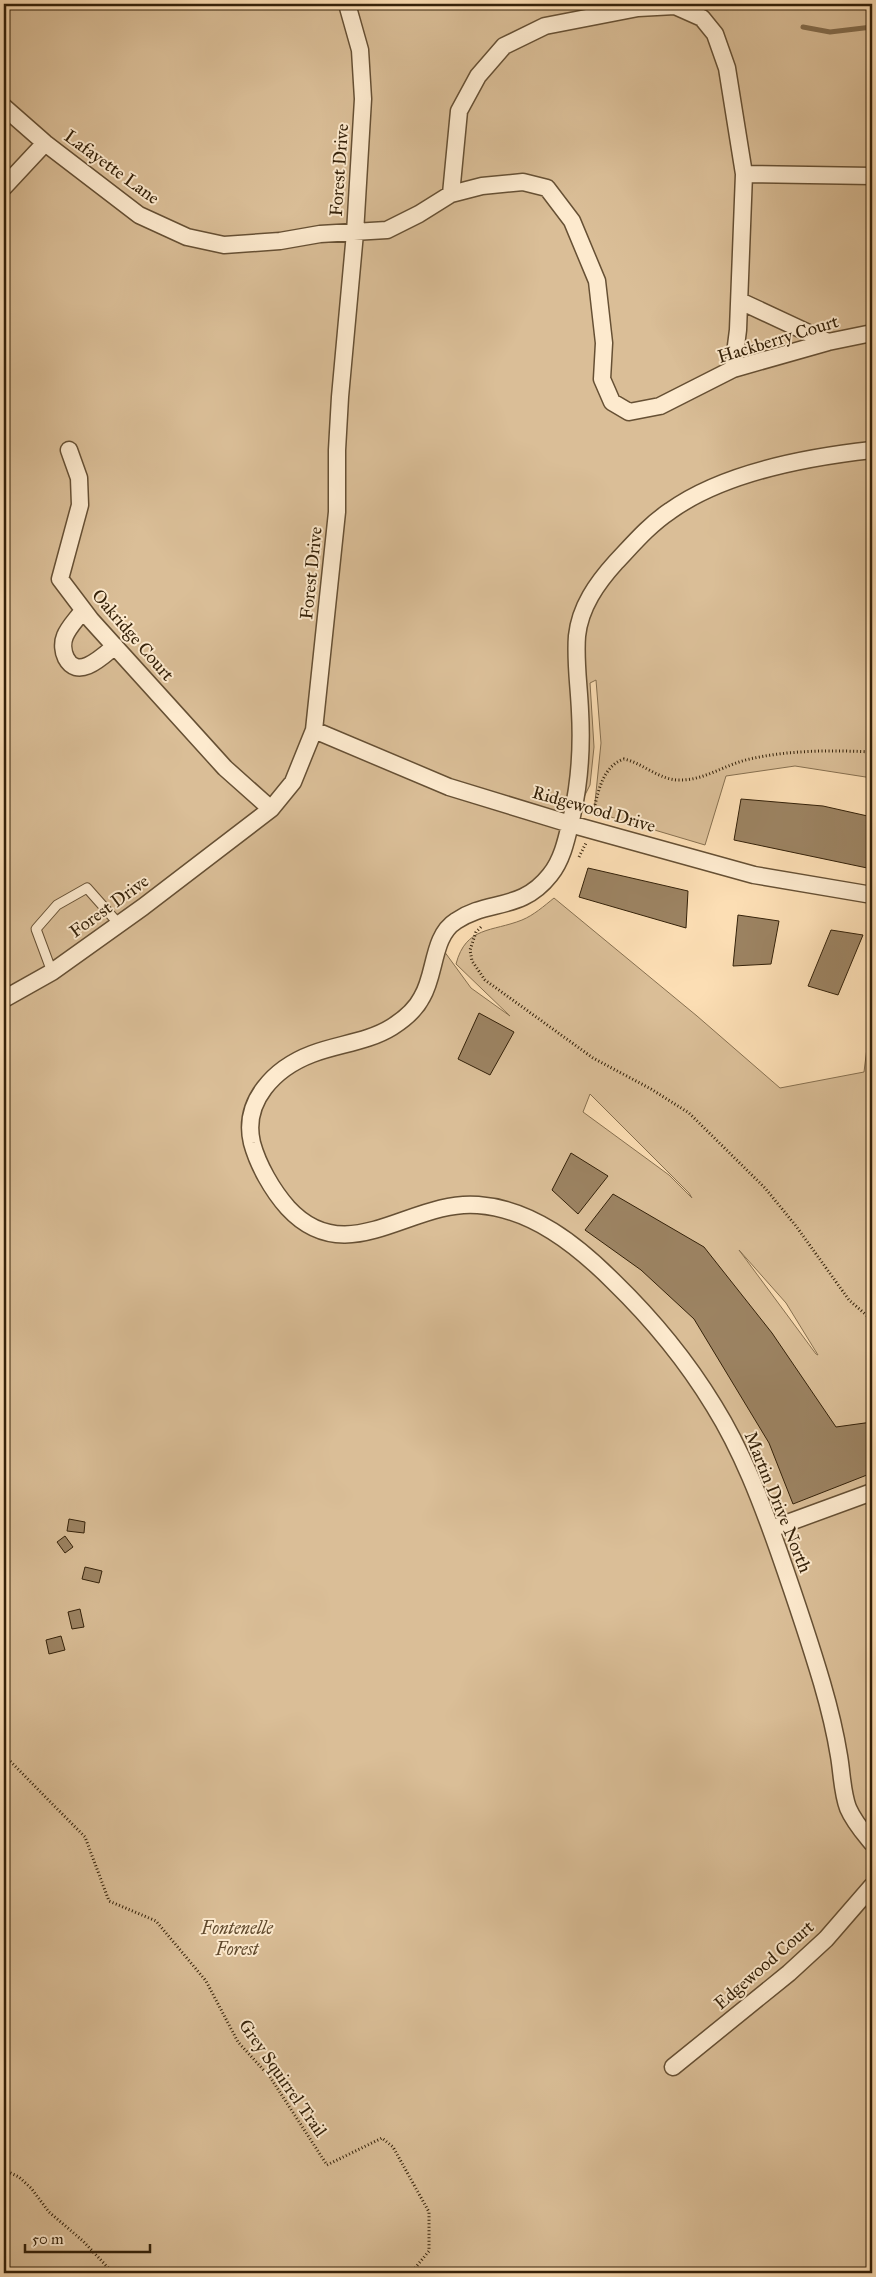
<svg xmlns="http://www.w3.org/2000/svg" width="876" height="2277" viewBox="0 0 876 2277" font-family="'IM FELL Great Primer',serif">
	<rect width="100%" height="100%" fill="#fcdeb4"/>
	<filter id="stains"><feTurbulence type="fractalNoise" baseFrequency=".004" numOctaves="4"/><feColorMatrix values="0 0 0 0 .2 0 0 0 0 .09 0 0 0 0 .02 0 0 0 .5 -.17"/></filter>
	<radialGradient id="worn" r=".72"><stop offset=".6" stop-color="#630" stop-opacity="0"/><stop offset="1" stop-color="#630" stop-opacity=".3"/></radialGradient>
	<path fill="#dabe97" stroke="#877050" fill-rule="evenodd" d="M4,4H872V778L795,766L726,776L705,845L594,812L601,743L596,680L590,683L594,747L590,785L581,803L560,874L548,889L533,901L516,909L476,919L462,925L451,935L444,951L471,988L510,1016L456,964C466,926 492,932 522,920C534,915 544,906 554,898L697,1016L780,1088L864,1072L872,1007V2273H4ZM590,1094L689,1193L692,1198L669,1175L583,1112ZM739,1250L786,1303L818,1355L816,1354Z"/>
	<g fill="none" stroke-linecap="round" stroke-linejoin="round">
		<path stroke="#836c4d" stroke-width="5" d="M803,27L830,32L872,27"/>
	</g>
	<path fill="#9c8362" stroke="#342109" d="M741,799L823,806L872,817V869L734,840Z
		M588,868L688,891L686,928L579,897Z
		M738,915L779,921L771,964L733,966Z
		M831,930L863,935L838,995L808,986Z
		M479,1013L514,1032L490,1075L458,1059Z
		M571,1153L608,1176L578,1214L552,1190Z
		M613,1194L704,1247L772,1333L836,1427L872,1422V1473L793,1504L769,1443L694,1319L641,1270L585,1230Z
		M69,1519L85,1522L84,1533L67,1531Z
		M65,1536L73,1547L65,1553L57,1542Z
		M85,1567L102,1571L99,1583L82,1579Z
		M80,1609L84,1627L72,1629L68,1612Z
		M61,1636L65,1650L49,1654L46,1640Z"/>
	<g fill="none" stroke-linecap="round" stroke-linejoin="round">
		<g stroke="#665034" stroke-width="11">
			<path id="lane" d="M52,972L36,929L57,905L87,888L118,923"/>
		</g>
		<g stroke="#665034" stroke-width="19">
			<path id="street" d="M4,107L45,143L139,215L187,237L224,245L280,241L320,234L387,230L419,214L451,194L459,111L478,76L504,46L545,26L638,8L675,6L702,18L715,34L727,68L744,174L738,330L733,369
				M744,174L872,176
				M4,187L45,143
				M451,194L482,186L523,182L547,188L572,221L597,281L604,343L602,379L612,402L629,412L660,406L733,369L828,342L872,333
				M740,301L828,342
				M69,450L79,478L80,505L60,579L91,620L225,768L271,809
				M872,450C808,457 723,473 670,511C649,525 633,544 616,562C597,583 580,607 577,636C575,661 579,686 580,711C582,747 580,781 572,816C567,837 563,859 550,875C521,912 488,899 456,921C432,936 436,974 422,997C416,1009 403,1020 392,1027C368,1042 338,1044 312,1054C275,1068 242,1101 252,1143C258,1165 272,1190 288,1208C347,1272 411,1199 478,1205C532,1209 577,1245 614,1282C652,1319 686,1360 714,1406C742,1451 761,1501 779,1552C794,1595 809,1639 822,1683C829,1707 835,1731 839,1756C842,1773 842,1792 848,1808C854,1822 863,1832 872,1843
				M83,610C78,618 69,626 65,636C62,643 63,652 66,658C78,681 103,656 115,646
				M314,730L449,787L570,824L754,875L872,895
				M4,999L52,972L143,907L271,809L293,782L314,730L337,512V450L340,397L355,233L363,99L360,50L347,4
				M771,1529L872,1492
				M673,2067L789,1973L826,1939L872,1886"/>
		</g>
		<path stroke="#342109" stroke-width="3" stroke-dasharray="1 2.5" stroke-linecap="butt" d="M593,815C597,795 602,766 624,759C643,763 660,781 681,780C705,780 726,764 750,759C789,750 833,750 872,752
			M579,857L586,843
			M481,927L476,932L470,950L472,961L485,980L593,1058L651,1089L689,1113L765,1188L796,1226L849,1300L872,1320
			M4,1759L9,1760L85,1837L109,1901L156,1921L206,1981L238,2042L270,2077L327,2165L382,2138L393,2147L429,2212V2251L411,2273
			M4,2170L19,2177L31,2188L49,2212L83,2241L113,2273"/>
		<use href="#lane" stroke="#fdeace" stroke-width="9"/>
		<use href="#street" stroke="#fdeace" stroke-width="16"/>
	</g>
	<g text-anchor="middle" stroke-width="4" stroke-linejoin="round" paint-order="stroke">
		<g font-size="18" fill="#342109" stroke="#fdeace">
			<text transform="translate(112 167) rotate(36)" y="6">Lafayette Lane</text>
			<text transform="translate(339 170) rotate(-86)" y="6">Forest Drive</text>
			<text transform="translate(778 339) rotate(-17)" y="6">Hackberry Court</text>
			<text transform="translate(311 573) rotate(-84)" y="6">Forest Drive</text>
			<text transform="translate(133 635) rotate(49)" y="6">Oakridge Court</text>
			<text transform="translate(594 809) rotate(16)" y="6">Ridgewood Drive</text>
			<text transform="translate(109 906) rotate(-36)" y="6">Forest Drive</text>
			<text transform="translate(778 1502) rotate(68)" y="6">Martin Drive North</text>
			<text transform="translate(764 1965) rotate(-41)" y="6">Edgewood Court</text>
			<text transform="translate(283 2078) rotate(55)" y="6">Grey Squirrel Trail</text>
		</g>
		<g font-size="18" font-style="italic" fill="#5e482c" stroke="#fdeace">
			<text x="237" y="1934">Fontenelle<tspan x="237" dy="21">Forest</tspan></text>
		</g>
	</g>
	<rect width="876" height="2277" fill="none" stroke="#fcdeb4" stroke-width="20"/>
	<rect x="5" y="5" width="866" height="2267" fill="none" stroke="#342109" stroke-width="2.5"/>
	<rect x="10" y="10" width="856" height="2257" fill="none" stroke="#342109"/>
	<path d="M25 2244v8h125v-8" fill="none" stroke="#342109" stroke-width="2.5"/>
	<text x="32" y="2244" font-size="15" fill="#342109" stroke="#fdeace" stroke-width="4" paint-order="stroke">50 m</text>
	<rect width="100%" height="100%" filter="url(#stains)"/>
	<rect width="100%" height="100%" fill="url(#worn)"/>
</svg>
